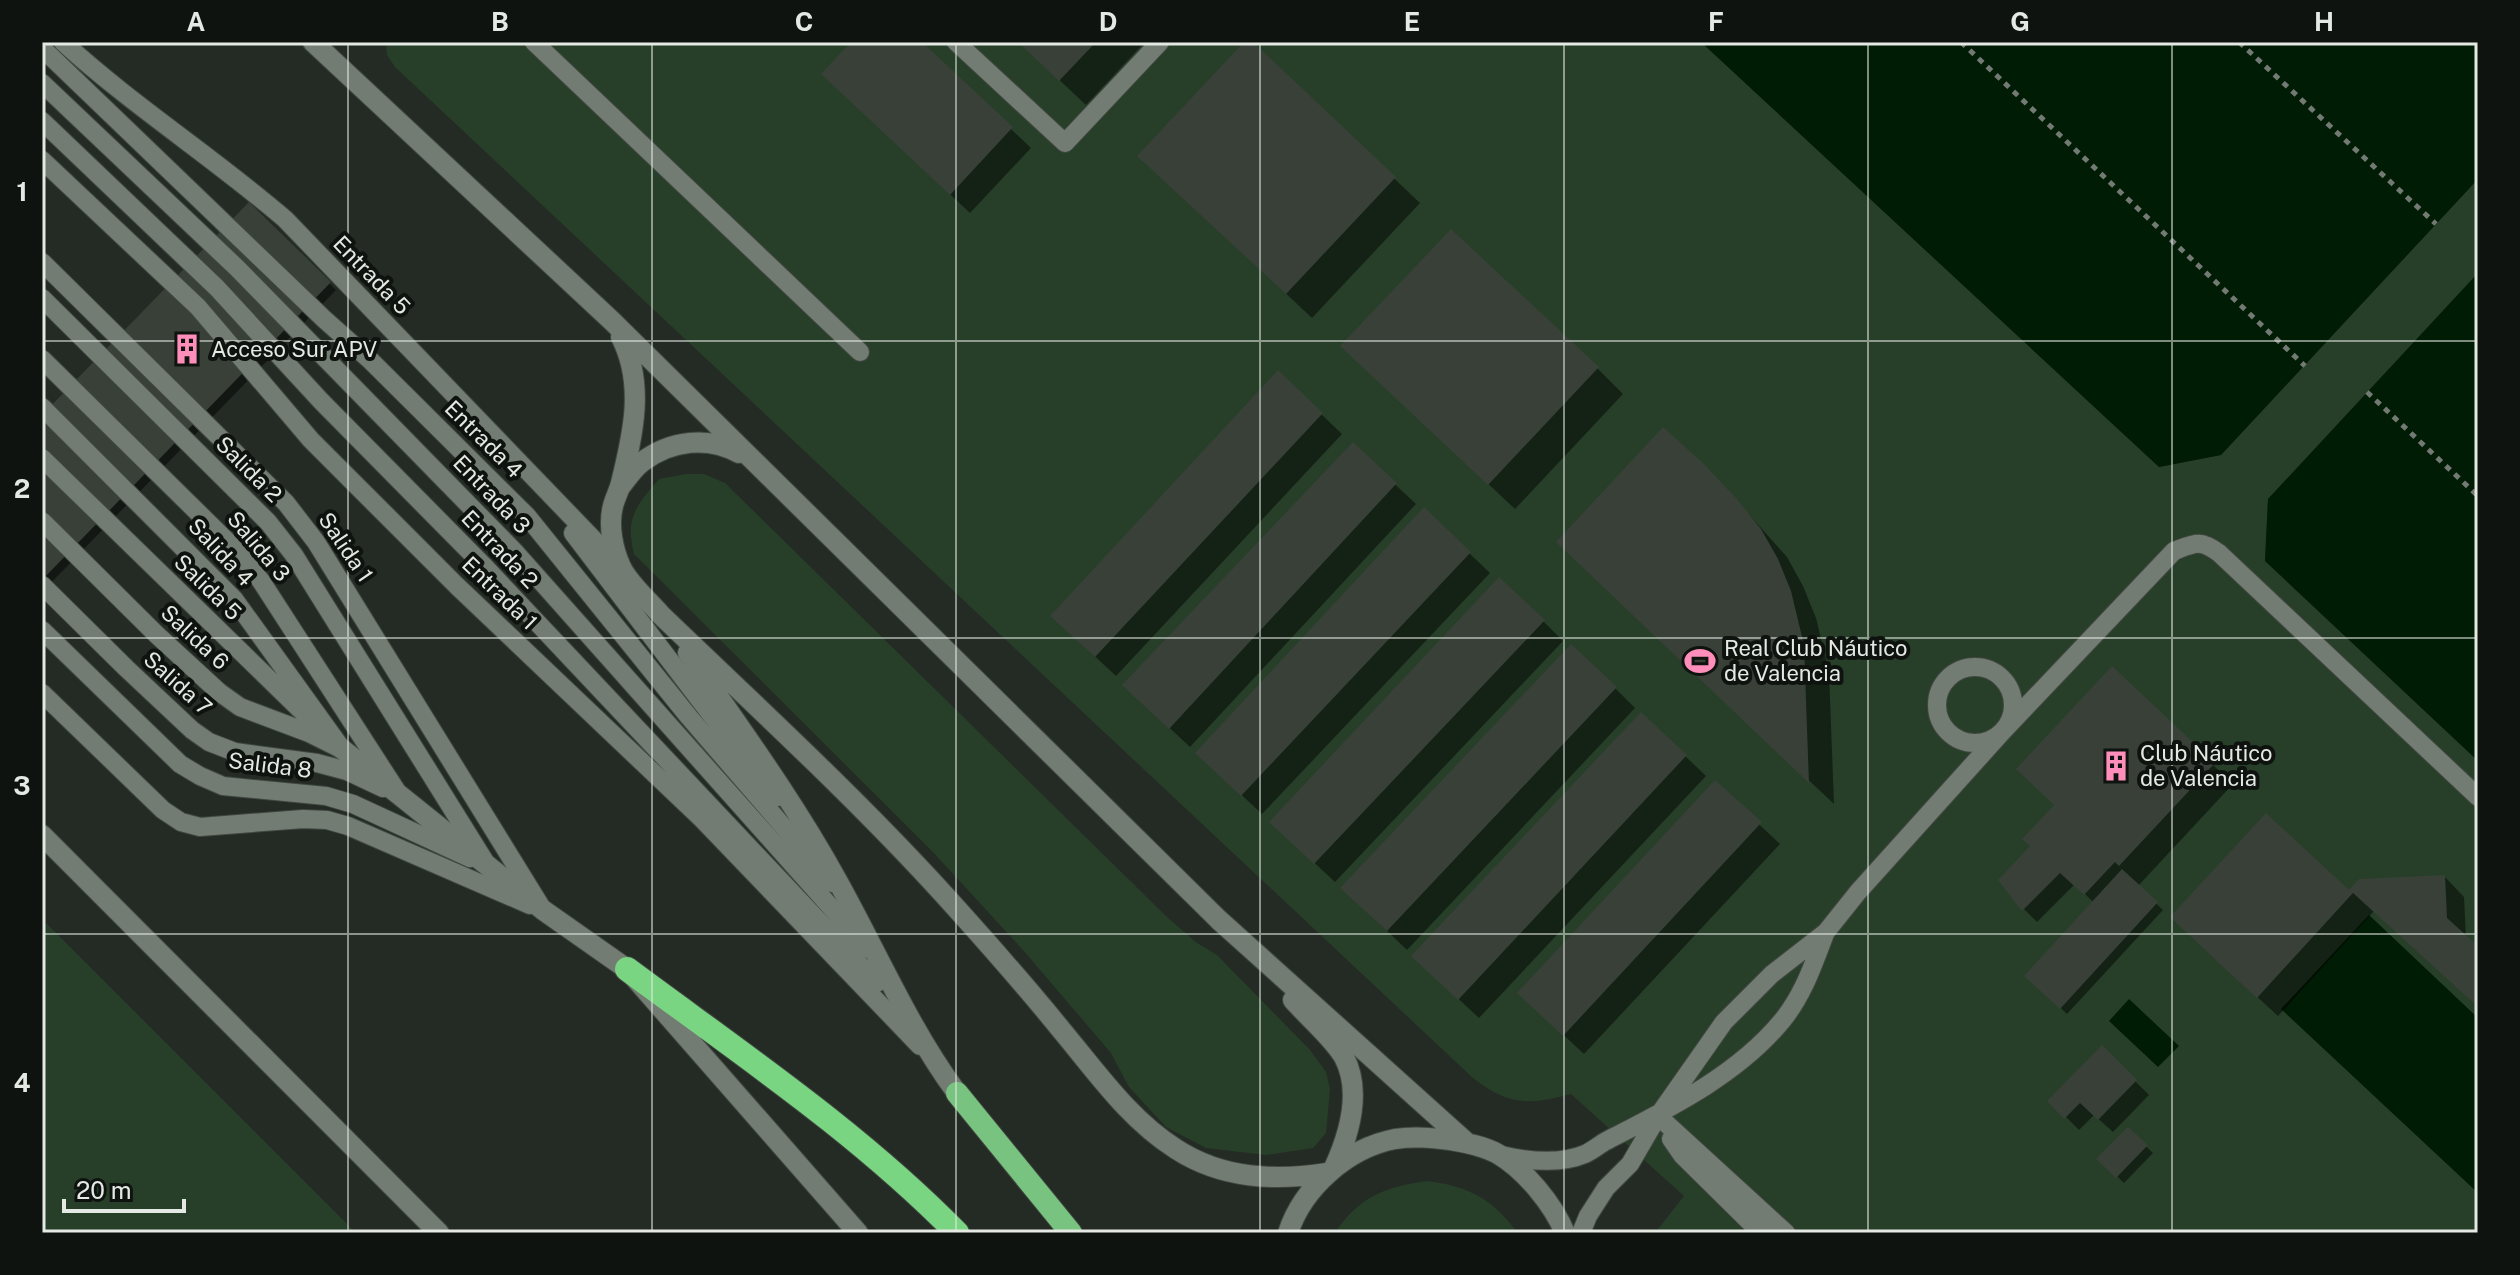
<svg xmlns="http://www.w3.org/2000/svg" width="2520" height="1275" viewBox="0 0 2520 1275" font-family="'Public Sans',sans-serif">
	<rect width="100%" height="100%" fill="#242b24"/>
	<path fill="#273f29" d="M386,42H1701L2159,467L2221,455L2478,179V273L2268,499L2265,561L2478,761V1233H1655L1684,1196L1571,1094C1529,1105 1509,1106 1473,1078L395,67L387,55Z
		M686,474H704L725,483L1167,917L1197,943L1217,955L1310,1050L1326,1072L1330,1089L1326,1133L1313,1148L1266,1155L1206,1148L1166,1127L1129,1087L1111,1053L1023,950L932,851L634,554C625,517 636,506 659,479Z
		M42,919L356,1233H42Z
		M1428,1181C1471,1187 1492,1199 1518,1233H1335C1358,1197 1387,1186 1428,1181Z"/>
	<path fill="#001c04" d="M1701,42H2478V179L2221,455L2159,467Z
		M2478,273V761L2265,561L2268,499Z
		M2369,915L2478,1018V1193L2281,1009Z
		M2129,999L2179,1046L2158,1067L2109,1021Z"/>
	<path fill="#0007" d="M854,42H919L1031,148L970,213L843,94Z
		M1019,42H1145L1086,105Z
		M1246,42H1250L1420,203L1312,318L1166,181Z
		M249,205L336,290L42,592V418Z
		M1597,368L1623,394L1515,509L1368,371Z
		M1278,373L1342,434L1116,676L1072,635Z
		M1353,445L1416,504L1190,747L1144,704Z
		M1729,492L1787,557L1803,586L1816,618L1829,672L1834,804L1584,568Z
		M1424,510L1490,573L1262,814L1217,772Z
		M1543,621L1563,641L1335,882L1291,841Z
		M2112,669L2233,784L2138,886L2163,910L2067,1014L2027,976L2094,903L2075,884L2037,922L2024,909L2033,847L2056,805Z
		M1615,688L1635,708L1407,950L1362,907Z
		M1641,714L1706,776L1479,1018L1434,976Z
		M1715,783L1780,844L1584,1054L1539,1012Z
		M2445,877L2464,897L2466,938L2478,949V1006L2374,911L2278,1016L2192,937L2349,893Z
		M2102,1048L2149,1095L2113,1132L2094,1115L2079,1130L2050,1101Z
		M2128,1129L2153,1153L2124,1183L2099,1159Z"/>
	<path fill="#384038" d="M851,42H922L1013,127L950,195L821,74Z
		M1018,42H1096L1059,81Z
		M1244,42H1253L1396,177L1286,294L1137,156Z
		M249,202L331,282L42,580V415Z
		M1451,229L1599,367L1488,485L1340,346Z
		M1278,370L1323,413L1095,657L1050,616Z
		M1663,427L1704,464L1736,498L1761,529L1778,559L1791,591L1804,645L1809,783L1556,542Z
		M1353,442L1397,483L1169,729L1122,685Z
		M1424,507L1471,552L1241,796L1195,753Z
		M1499,577L1545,620L1314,864L1269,822Z
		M1571,644L1617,687L1387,931L1340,888Z
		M2112,666L2215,763L2119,866L2115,862L2084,895L2060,873L2022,911L1998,880L2030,846L2022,839L2054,805L2016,769Z
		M1641,712L1687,755L1458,1000L1411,956Z
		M1715,780L1762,822L1563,1036L1517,993Z
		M2266,813L2349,890L2359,879L2445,875L2447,918L2478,946V1007L2353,893L2257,998L2219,963L2170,917Z
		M2122,869L2158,902L2060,1009L2024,976Z
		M2102,1045L2137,1080L2098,1120L2080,1103L2064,1119L2047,1101Z
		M2128,1127L2148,1145L2116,1178L2096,1159Z"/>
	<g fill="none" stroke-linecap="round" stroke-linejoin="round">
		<g stroke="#414741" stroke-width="20">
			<path id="service" d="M63,42C133,106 213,157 285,219L622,569
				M534,42L860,352
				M956,42L1065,143L1160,42
				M42,48L324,319L370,360L527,516L689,717L832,883
				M42,83L237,268L514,551L868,949
				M42,121L217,288L321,401L483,565L877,983
				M42,160L198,307L311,440L457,586L702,819L920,1046
				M42,262L286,503L316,542L540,905
				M42,298L268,522L294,555L484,860
				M42,359L238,552L261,581L396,790
				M42,407L234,599L342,749
				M42,458L309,718
				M42,521L157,635L219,692L240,707L309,733L339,748
				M573,533L709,712L778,797
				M42,585L126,668L192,730L209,742L235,752L317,763L347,771L383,788
				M42,630L180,764L200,776L223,786L326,796L353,804L470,858
				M1937 705a38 38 0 1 1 76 0a38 38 0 1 1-76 0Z
				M42,693L163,810L181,822L200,827L303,819L327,820L348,826L530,905
				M1658,1116L1786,1233
				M1671,1139L1682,1155L1761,1233
				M1501,1155C1527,1161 1559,1165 1585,1154C1592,1151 1599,1145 1606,1141C1668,1109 1736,1076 1781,1022C1803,996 1813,965 1825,934
				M1581,1233L1588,1216L1606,1188L1630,1164L1658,1116L1724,1022L1772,974L1826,932L1858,892L2003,731L2174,551C2195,543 2200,539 2219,553L2478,797"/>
		</g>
		<g stroke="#414741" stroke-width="22">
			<path id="minor" d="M313,42L612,321L1219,920L1467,1143
				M621,337C645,384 633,434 621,483C619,491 615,498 613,506C608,525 613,550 621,567C629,584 649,601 661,615C761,711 864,805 957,909C993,949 1029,990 1063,1032C1098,1074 1130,1120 1176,1149C1222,1179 1275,1181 1327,1173
				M621,486C627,478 634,468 642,462C671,440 708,436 739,453
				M688,653C740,728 794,802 838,882C877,952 909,1028 957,1093
				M342,749L543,910L627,969L858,1233
				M42,835L439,1233
				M1293,1000C1308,1017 1333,1038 1344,1057C1362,1091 1349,1135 1334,1168
				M1288,1233C1303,1187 1348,1148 1395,1139C1414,1136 1432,1138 1450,1140C1466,1143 1484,1146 1498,1154C1525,1170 1553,1204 1565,1233"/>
		</g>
		<g stroke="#414741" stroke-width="24">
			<path id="trunk" d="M957,1093L1071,1233"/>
		</g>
		<g stroke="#414741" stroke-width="26">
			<path id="motorway" d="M627,969C740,1053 858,1132 957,1233"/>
		</g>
		<path stroke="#737973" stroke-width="5" stroke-dasharray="6 6" stroke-linecap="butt" d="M1961,42L2305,366
			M2239,42L2436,224
			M2367,392L2478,496"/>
		<use href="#service" stroke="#737c73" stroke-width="18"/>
		<use href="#minor" stroke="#737c73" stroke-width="20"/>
		<use href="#trunk" stroke="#78c37f" stroke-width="22"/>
		<use href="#motorway" stroke="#7ad582" stroke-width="24"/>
	</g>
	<path fill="none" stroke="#e4e9e4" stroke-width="2" stroke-opacity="0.55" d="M348,42V1233M652,42V1233M956,42V1233M1260,42V1233M1564,42V1233M1868,42V1233M2172,42V1233M42,341H2478M42,638H2478M42,934H2478"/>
	<defs>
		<g id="building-bare" transform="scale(2.4)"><path d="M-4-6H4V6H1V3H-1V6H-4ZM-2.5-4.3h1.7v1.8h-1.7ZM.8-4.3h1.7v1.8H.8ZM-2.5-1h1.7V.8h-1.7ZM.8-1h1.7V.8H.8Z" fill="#ff8eba" stroke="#0f130f" stroke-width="2.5" paint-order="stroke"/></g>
		<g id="stadium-bare" transform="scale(2.4)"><path d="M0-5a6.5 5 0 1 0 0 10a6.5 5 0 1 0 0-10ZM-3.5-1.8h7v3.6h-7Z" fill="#ff8eba" stroke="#0f130f" stroke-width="2.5" paint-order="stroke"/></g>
	</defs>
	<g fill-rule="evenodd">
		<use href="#building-bare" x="187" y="349"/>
		<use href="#stadium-bare" x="1700" y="661"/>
		<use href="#building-bare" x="2116" y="766"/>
	</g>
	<g text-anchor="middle" stroke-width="8" stroke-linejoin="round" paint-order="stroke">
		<g font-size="22" fill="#e4e9e4" stroke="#0f130f">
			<text transform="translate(372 275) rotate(46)" y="8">Entrada 5</text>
			<text transform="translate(484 439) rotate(45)" y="8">Entrada 4</text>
			<text transform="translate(249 469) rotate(45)" y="8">Salida 2</text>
			<text transform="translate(492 494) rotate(46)" y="8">Entrada 3</text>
			<text transform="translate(259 546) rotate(50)" y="8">Salida 3</text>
			<text transform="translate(346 547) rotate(56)" y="8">Salida 1</text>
			<text transform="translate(500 549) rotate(46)" y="8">Entrada 2</text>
			<text transform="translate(221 552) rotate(47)" y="8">Salida 4</text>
			<text transform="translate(208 587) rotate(44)" y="8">Salida 5</text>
			<text transform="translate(500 593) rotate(44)" y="8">Entrada 1</text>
			<text transform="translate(195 637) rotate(43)" y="8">Salida 6</text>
			<text transform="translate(178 683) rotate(42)" y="8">Salida 7</text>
			<text transform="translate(270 765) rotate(7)" y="8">Salida 8</text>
		</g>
		<g font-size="22" fill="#e4e9e4" stroke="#0f130f" text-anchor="start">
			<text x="211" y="357">Acceso Sur APV</text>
			<text x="1724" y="656">Real Club Náutico<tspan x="1724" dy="25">de Valencia</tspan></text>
			<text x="2140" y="761">Club Náutico<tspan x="2140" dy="25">de Valencia</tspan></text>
		</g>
	</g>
	<rect width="2520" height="1275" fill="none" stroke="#0f130f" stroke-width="88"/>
	<path d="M64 1199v12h120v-12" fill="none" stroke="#e4e9e4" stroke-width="4"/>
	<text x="76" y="1199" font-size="24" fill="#e4e9e4" stroke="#0f130f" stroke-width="6" paint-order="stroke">20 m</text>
	<rect x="44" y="44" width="2432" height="1187" fill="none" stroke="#e4e9e4" stroke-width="3"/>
	<g font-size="26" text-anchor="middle" font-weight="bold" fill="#e4e9e4">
		<text x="196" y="31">A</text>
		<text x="500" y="31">B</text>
		<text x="804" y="31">C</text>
		<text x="1108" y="31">D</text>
		<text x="1412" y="31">E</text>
		<text x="1716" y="31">F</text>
		<text x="2020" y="31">G</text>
		<text x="2324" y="31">H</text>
		<text x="22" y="201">1</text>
		<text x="22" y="498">2</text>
		<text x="22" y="795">3</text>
		<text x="22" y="1092">4</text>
	</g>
</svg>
